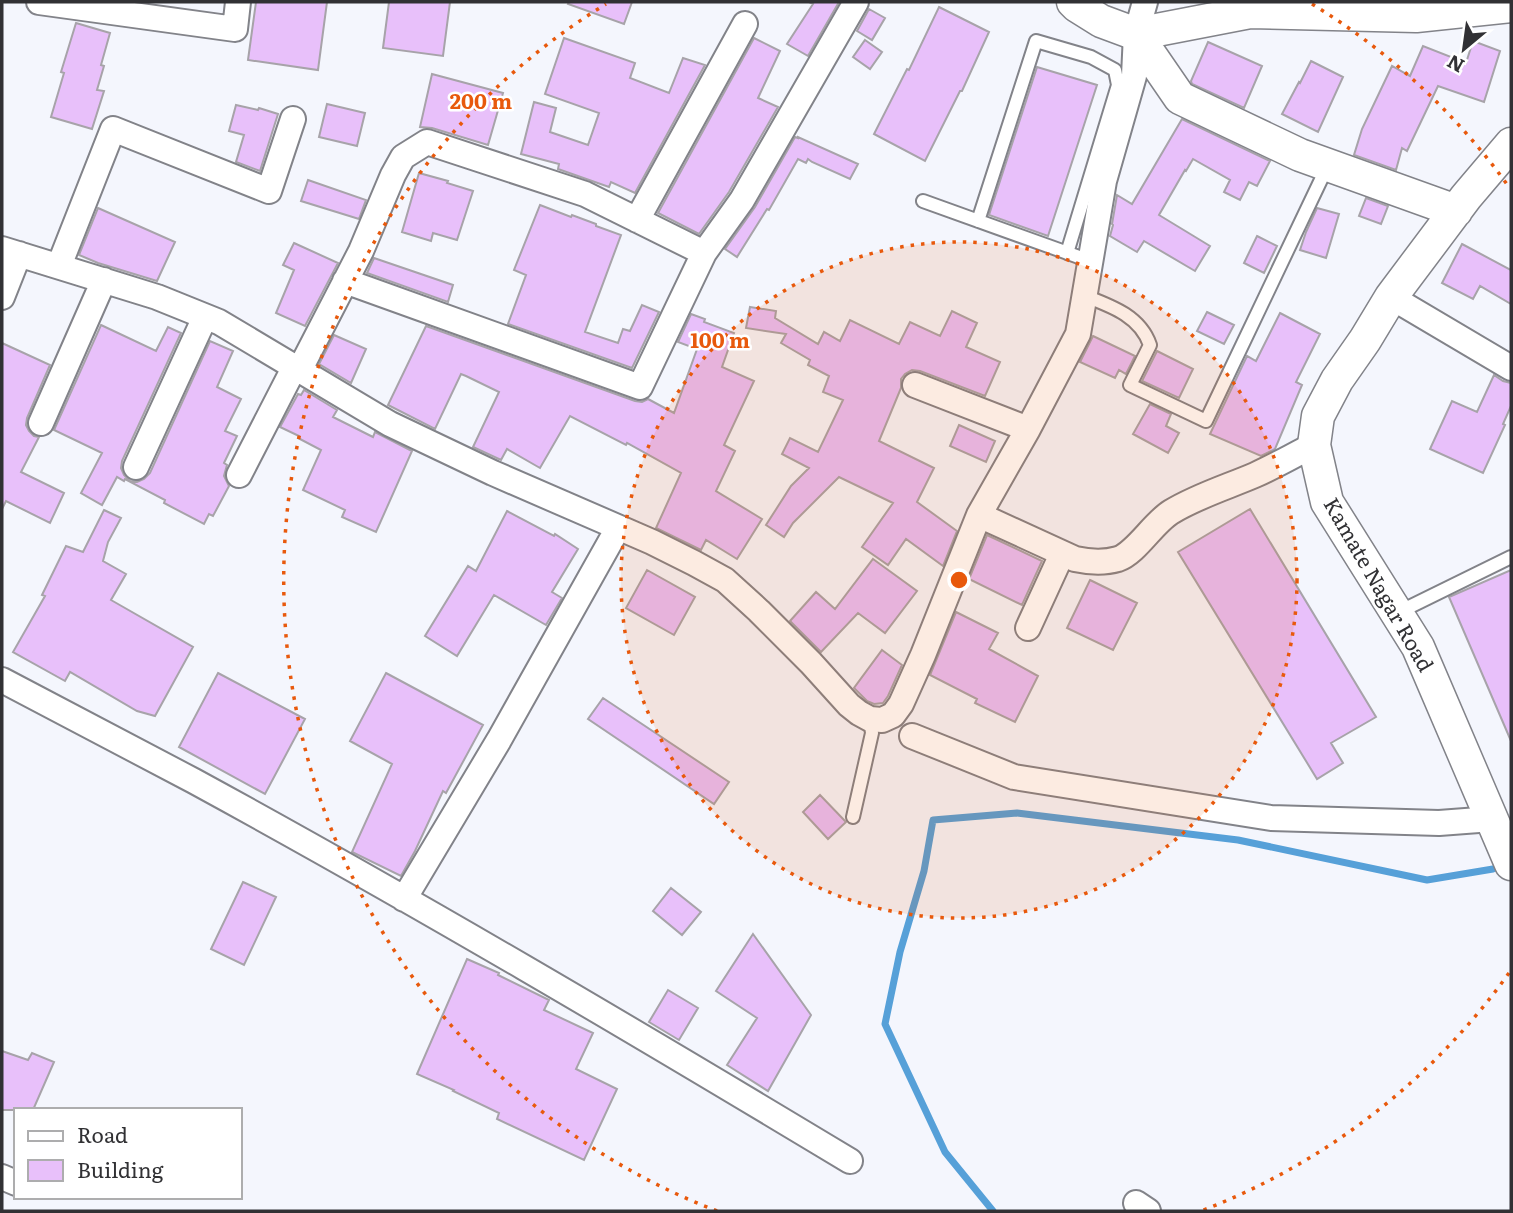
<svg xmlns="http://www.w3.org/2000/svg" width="1513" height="1213" viewBox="0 0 1513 1213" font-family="Literata,serif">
	<rect width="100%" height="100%" fill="#f4f6fd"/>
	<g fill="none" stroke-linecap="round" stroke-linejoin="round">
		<path stroke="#56a0d8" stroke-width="7" d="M993,1211L945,1152L885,1024L900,952L924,871L933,820L1017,813L1238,840L1427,880L1493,869"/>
	</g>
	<path fill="#e8c0fa" stroke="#a7a3a9" stroke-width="2" d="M256,2H327L318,70L248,60Z
		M389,2H450L443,56L383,48Z
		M569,2H632L624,24L568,4Z
		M809,2H839L808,56L787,44L813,4Z
		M939,7L989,32L962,91H960L925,161L874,134L907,69L909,70Z
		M869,9L885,18L872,40L857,31Z
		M76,23L110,33L101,65L104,66L97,90L104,91L92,129L51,117L64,73L61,72Z
		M564,38L635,63L630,78L669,93L683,58L705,65L635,193L611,182L609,187L558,169L559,164L521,154L534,102L556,108L550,132L588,145L599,113L545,94Z
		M754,38L780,51L758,98L778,107L729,192L699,234L658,213Z
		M865,40L882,52L870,69L853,57Z
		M1473,41L1500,51L1484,102L1438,86L1407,151L1402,148L1396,170L1354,155L1362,129L1392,66L1410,76L1423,46L1466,63Z
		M1208,42L1262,66L1244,108L1192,84L1191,81Z
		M1311,61L1343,77L1318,132L1282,114L1299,82L1300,83Z
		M1037,67L1097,85L1048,236L989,215Z
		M432,74L503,93L488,145L432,128L420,127Z
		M327,104L365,113L357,146L319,137Z
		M236,105L258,110L259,108L278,114L260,171L236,162L244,135L229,131Z
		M1182,119L1270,161L1257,186L1249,182L1240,200L1224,192L1230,180L1193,159L1186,171L1185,170L1159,215L1210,246L1195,271L1144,241L1137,252L1110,236L1113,225L1112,224L1117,195L1132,204Z
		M795,137L798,138V137L858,164L850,179L812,162L808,159L806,163L798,159L769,210L767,209L737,257L725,249L755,207Z
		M419,173L448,181L447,183L473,191L457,240L433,233L431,241L402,232Z
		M308,180L366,200L359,219L301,201Z
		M1366,198L1388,206L1381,224L1359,216Z
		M540,205L571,217L572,215L596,224V226L621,235L585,332L618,343L623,329L630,331L642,305L659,312L632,368L508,324L526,275L514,270Z
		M98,208L175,242L157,281L98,263L79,255Z
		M1317,208L1339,214L1326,258L1300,250L1306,232Z
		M1257,236L1277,246L1264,273L1244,263Z
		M294,243L338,263L305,326L276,313L294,270L283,265Z
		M1462,244L1511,270V304L1480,286L1473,299L1442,283Z
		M374,258L453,285L448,302L367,273Z
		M750,307L776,311L775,318L818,344L824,332L840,341L850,320L899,344L910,322L940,336L952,311L977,323L966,347L1000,362L985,396L920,371L912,370L905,374L901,379V388L879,441L934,468L917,502L957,531L943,566L906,539L888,565L862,547L893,503L839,477L793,523L784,537L766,525L791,486L809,468L782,454L790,438L818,452L843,400L823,392L829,376L808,365L810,360L781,343L786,334L746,328Z
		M1207,312L1234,325L1224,344L1197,331Z
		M1280,313L1320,334L1296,382L1302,385L1275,449L1261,456L1210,434L1247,356L1256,361Z
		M691,314L705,319L704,322L734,333L722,367L754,381L724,445L735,451L716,491L762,519L737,559L706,540L701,550L656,528L681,473L627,443L626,445L570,416L540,468L507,449L501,460L473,447L499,392L466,376L461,374L435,429L388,405L426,326L635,401L642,402L648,399L674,413L697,349L678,342Z
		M101,325L156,351L168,327L181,333L122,461L121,468L124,475L130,481L137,482L144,479L150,473L210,341L233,351L217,387L241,399L225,431L237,436L224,463L227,465L224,476L229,486L213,516L209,514L204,524L164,503L165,500L125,479L124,481L117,477L102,505L81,493L102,453L54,430Z
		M334,335L366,349L351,383L319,364Z
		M1093,336L1135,356L1126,374L1119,370L1115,378L1080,362Z
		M2,343L50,365L27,418L26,425L29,431L34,436L39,437L21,472L64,493L50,523L6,501L2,509Z
		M1157,351L1193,369L1179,398L1142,381Z
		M1494,375L1503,381L1511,383V406L1503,424L1505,425L1483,473L1430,449L1452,401L1477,412Z
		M304,390L337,410L333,417L373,437L375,432L412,451L376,532L342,517L345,510L303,490L321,450L298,438L299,436L280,427L298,394L301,395Z
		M1150,404L1171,414L1166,426L1179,433L1168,453L1133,434Z
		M959,425L995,441L986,462L950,446Z
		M1250,509L1376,717L1331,743L1343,763L1317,779L1178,552Z
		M104,510L121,518L108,542L103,561L126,574L111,600L193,647L155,716L137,711L70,672L65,681L13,652L45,596L42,595L66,546L83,552Z
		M507,511L554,536L555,534L578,549L552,592L562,598L546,625L494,595L457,656L425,636L468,566L476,571Z
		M987,535L1042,561L1022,605L969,579Z
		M873,559L917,591L885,633L858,613L821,652L790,621L816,592L835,609Z
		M647,570L695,597L674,635L626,608Z
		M1511,570V741L1449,597Z
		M1090,580L1137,603L1113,650L1067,628Z
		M956,612L998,633L989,649L1038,676L1015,722L975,703L977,699L930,675Z
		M882,650L902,665L888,696L883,703L874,704L867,701L854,688Z
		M218,673L305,719L265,794L179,747Z
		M386,673L483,725L446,793L443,791L415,851L401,876L352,852L392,764L350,741Z
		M603,698L729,782L714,804L588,719Z
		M820,795L846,822L828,839L803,812Z
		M243,882L276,897L244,965L211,949Z
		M671,888L701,912L682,935L653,911Z
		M753,934L811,1015L768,1091L727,1065L757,1018L716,991Z
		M467,959L499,973L498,975L549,1000L544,1010L593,1033L576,1069L617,1089L584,1160L497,1119L499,1113L453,1091L454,1090L417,1074Z
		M668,990L698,1008L679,1040L649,1022Z
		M2,1051L28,1060L32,1053L54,1062L33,1110H2Z"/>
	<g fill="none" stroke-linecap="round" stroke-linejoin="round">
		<g stroke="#828389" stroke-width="16">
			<path id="service" d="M923,201L1090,261
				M978,221L1036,41L1091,57L1115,70L1118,85L1067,253
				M1085,296C1111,306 1140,316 1150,345L1130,385L1206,421L1328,165
				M1397,613L1511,557
				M853,817L872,733L870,719"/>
		</g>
		<g stroke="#828389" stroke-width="28">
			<path id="minor" d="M39,2L235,29L238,2
				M637,220L745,24
				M2,249L157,297L219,322L390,424L493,473L652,542L694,563L725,580L759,611L811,663L849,705L859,713L870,719L882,720L893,715L901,704L923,655L979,515L1028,429L1078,334L1104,181L1134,76L1136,34L1145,2
				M59,266L113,129L269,191L293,119
				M345,281L640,387L704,253
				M2,297L19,254
				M1391,297L1511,368
				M299,371L361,251L393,175L403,157L427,142L585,194L704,253L742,200L856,2
				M915,385L1028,429
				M41,423L104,280
				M136,467L205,317
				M239,475L294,368
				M979,515L1075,559C1089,562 1104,563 1118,559C1136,553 1153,523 1171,512C1197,496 1227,487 1255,475C1275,466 1294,455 1314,445
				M1028,628L1062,554
				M2,680C66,713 130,747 194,781C416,902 634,1031 850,1161
				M912,736L1014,777L1271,818L1439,823L1492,819
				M404,899L499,740L618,528
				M2,1177L16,1183
				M1136,1203L1148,1211"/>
		</g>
		<g stroke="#828389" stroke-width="35">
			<path id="tertiary" d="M1073,2L1077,6L1101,21L1136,34L1250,12L1416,16L1511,6
				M1136,34L1180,98L1300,155L1456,211
				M1511,144L1466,197L1391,297L1365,340L1337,380L1318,416L1314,445L1327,502L1418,647L1511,864"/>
		</g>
		<use href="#service" stroke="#fff" stroke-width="12"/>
		<use href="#minor" stroke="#fff" stroke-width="24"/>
		<use href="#tertiary" stroke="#fff" stroke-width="32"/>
	</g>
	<circle cx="959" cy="580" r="338" fill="#e8590c" fill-opacity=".12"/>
	<g fill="none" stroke="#e8590c" stroke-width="3.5" stroke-dasharray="3.5 7">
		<circle cx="959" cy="580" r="338"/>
		<path d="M1509 973A676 676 0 0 1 1201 1211M717 1211A676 676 0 0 1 606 4M1312 4A676 676 0 0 1 1509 187"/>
	</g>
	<g text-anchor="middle" stroke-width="5" stroke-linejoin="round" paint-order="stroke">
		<g font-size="21" fill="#313134" stroke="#fff">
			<text transform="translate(1378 585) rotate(60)" y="7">Kamate Nagar Road</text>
		</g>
	</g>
	<circle cx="959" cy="580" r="10" fill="#e8590c" stroke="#fff" stroke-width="3.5"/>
	<g font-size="21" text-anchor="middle" font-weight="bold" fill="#e8590c" stroke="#fff" stroke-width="5" stroke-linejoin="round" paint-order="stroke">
		<text x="481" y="109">200 m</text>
		<text x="720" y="348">100 m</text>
	</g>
	<rect width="1513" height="1213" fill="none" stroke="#313134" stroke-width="7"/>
	<rect x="14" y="1108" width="228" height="91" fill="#ffffff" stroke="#adadae" stroke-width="2"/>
	<rect x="28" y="1131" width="35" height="10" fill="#ffffff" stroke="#adadae" stroke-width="2"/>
	<text x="77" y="1143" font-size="21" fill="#313134">Road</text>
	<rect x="28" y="1160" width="35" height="21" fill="#e8c0fa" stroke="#adadae" stroke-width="2"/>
	<text x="77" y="1178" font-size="21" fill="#313134">Building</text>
	<g transform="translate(1464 49) rotate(209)" stroke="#ffffff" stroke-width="5" paint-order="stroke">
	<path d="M0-5L12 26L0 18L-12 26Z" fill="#313134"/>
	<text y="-10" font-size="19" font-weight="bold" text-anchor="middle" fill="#313134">N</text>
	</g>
</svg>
